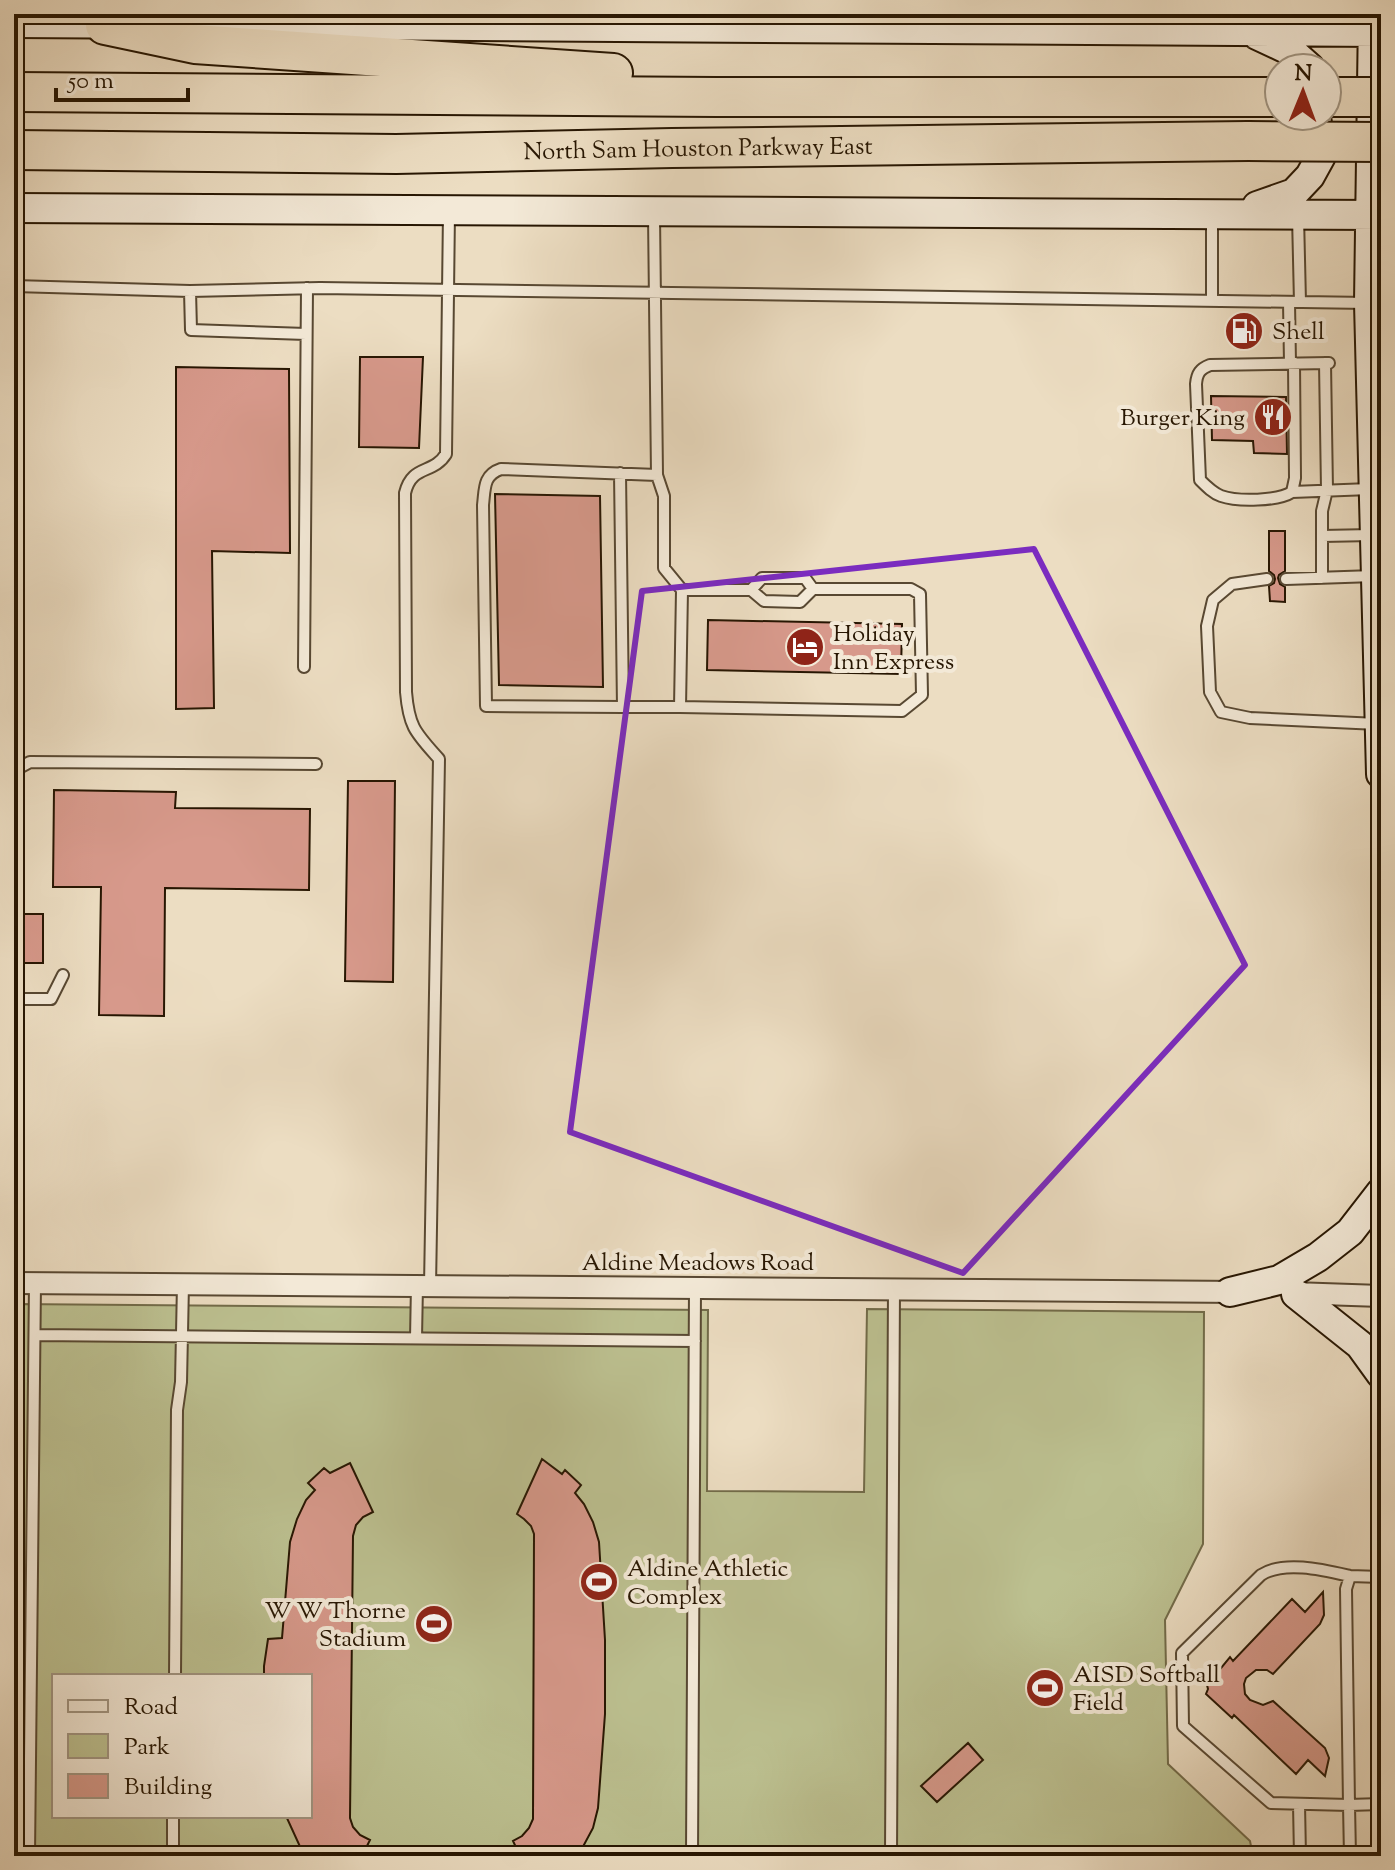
<svg xmlns="http://www.w3.org/2000/svg" width="1395" height="1870" viewBox="0 0 1395 1870" font-family="'Sorts Mill Goudy',serif">
	<rect width="100%" height="100%" fill="#ecddc2"/>
	<filter id="stains"><feTurbulence type="fractalNoise" baseFrequency=".0025" numOctaves="4"/><feColorMatrix values="0 0 0 0 .2 0 0 0 0 .09 0 0 0 0 .02 0 0 0 .5 -.17"/></filter>
	<radialGradient id="worn" r=".72"><stop offset=".6" stop-color="#630" stop-opacity="0"/><stop offset="1" stop-color="#630" stop-opacity=".3"/></radialGradient>
	<path fill="#bcc090" stroke="#726b49" stroke-width="2" fill-rule="evenodd" d="M14,1304L708,1310L707,1491L864,1492L867,1309L1204,1312L1203,1544L1165,1620L1168,1764L1250,1841L1253,1856H14ZM54,1676H310V1816H54Z"/>
	<path fill="#d7998b" stroke="#271602" stroke-width="2" d="M360,357H423L419,448L359,447Z
		M176,367L289,369L290,553L212,551L214,708L176,709Z
		M1211,396L1286,397L1287,454L1254,453L1253,441L1212,440Z
		M495,494L600,496L603,687L499,685Z
		M1269,531H1285V571L1279,575L1278,578L1280,584L1285,587V602L1270,601L1269,586L1274,583L1275,579L1274,575L1269,571Z
		M708,620L902,624L901,674L707,670Z
		M348,781H395L393,982L345,981Z
		M54,790L176,792L175,808L310,809L309,890L165,888L164,1016L99,1015L101,887H53Z
		M14,914H43V963H14Z
		M542,1459L562,1474L565,1470L581,1485L575,1493L584,1504L593,1522L599,1542L605,1640V1714L598,1808L593,1828L578,1856H520L513,1841L522,1836L529,1828L533,1819L534,1534L531,1526L524,1519L517,1514Z
		M350,1463L373,1512L363,1517L356,1525L353,1536L350,1818L353,1827L360,1835L370,1840L362,1856H306L302,1851L286,1816H310V1676H264V1666L268,1639L282,1638L290,1542L297,1519L306,1500L315,1490L308,1483L324,1468L330,1473Z
		M1323,1592L1324,1615L1320,1624L1273,1674L1267,1670H1256L1246,1678L1244,1684L1245,1694L1250,1700L1263,1705L1273,1701L1325,1748L1329,1758L1325,1776L1308,1760L1296,1774L1234,1715L1232,1718L1206,1694L1208,1689L1207,1685L1230,1657L1233,1661L1292,1599L1305,1612Z
		M968,1743L983,1760L937,1802L921,1786Z"/>
	<g fill="none" stroke-linecap="round" stroke-linejoin="round">
		<g stroke="#584832" stroke-width="14">
			<path id="service" d="M1212,215V301
				M1298,216L1300,302
				M14,286L190,291L320,288L1367,303
				M190,291L191,330L306,334
				M1289,302L1290,363
				M1294,363L1295,478L1292,492C1278,501 1238,502 1221,496C1213,493 1207,487 1200,480L1196,384C1197,373 1200,369 1210,365L1329,363
				M620,473L623,707L486,706L483,505C485,489 483,475 501,469L657,475L654,215
				M657,475L664,496V568L682,590H751L764,601L800,602L813,589H911L920,594L922,695L902,711L680,707L682,590
				M1292,492L1370,489
				M1322,536L1372,535
				M1322,578V511L1327,490L1325,363
				M1267,579L1232,584L1213,600L1207,626L1210,692L1221,712L1250,718L1378,724
				M1286,579L1374,576
				M751,590L762,578H805L813,589
				M304,667L307,288
				M623,707H680
				M14,812H16L17,769L30,762L316,764
				M16,862V812
				M14,999H51L63,975
				M430,1286L439,759C416,733 409,728 406,692L405,493C412,464 433,475 446,454L449,212
				M35,1335L695,1341
				M416,1338L417,1285
				M1350,1576C1324,1570 1284,1560 1261,1575L1182,1653L1183,1726L1271,1803L1349,1805L1350,1856
				M1381,1577L1350,1576L1346,1589L1349,1805L1381,1804
				M175,1676L177,1410L181,1382L183,1284
				M1299,1804L1300,1856
				M29,1856L35,1283
				M173,1856V1816
				M692,1856L695,1288
				M891,1856L894,1288"/>
		</g>
		<g stroke="#584832" stroke-width="24">
			<path id="minor" d="M14,1283L1241,1292
				M1293,1293L1381,1296"/>
		</g>
		<g stroke="#271602" stroke-width="32">
			<path id="secondary" d="M1373,15L1369,303L1381,774
				M14,23L1381,32
				M1257,35L1291,51L1310,68
				M1257,206L1294,193L1310,176L1321,156L1316,116
				M14,208L1381,215
				M1230,1292L1279,1280L1318,1257L1350,1232L1381,1192
				M1296,1294L1360,1345L1381,1374"/>
		</g>
		<g stroke="#271602" stroke-width="42">
			<g id="motorway">
				<path d="M105,25L195,44L613,73"/>
				<path d="M14,92L716,97H1279"/>
				<path id="s1" d="M14,150L396,154L672,148L1248,141"/>
			</g>
		</g>
		<use href="#service" stroke="#f3e9d7" stroke-width="10"/>
		<use href="#minor" stroke="#f3e9d7" stroke-width="20"/>
		<use href="#secondary" stroke="#f3e9d7" stroke-width="28"/>
		<use href="#motorway" stroke="#ecddc2" stroke-width="38"/>
		<g stroke="#271602" stroke-width="42" stroke-linecap="butt">
			<path id="motorway-bridge" d="M1327,97H1381
				M1248,141L1381,142"/>
		</g>
		<use href="#motorway-bridge" stroke="#ecddc2" stroke-width="38"/>
	</g>
	<path fill="none" stroke="#7b2cbf" stroke-width="6" stroke-linejoin="round" d="M1034,549L1245,965L963,1273L570,1132L642,591Z"/>
	<defs>
		<g id="fuel-disc" transform="scale(2)"><circle r="9.5" fill="#8f2418" stroke="#f3e9d7"/><path d="M-5.5-6h7V0h2V4h1.3V-2.5L3-4.5l.8-.8L6-3V5H2.5V1h-1V6h-7ZM-4.2-4.7v3.2H.2V-4.7Z" fill="#fff"/></g>
		<g id="restaurant-disc" transform="scale(2)"><circle r="9.5" fill="#8f2418" stroke="#f3e9d7"/><path d="M-5-6h1v4h1v-4h1v4h1v-4h1v5L-1.5 .5V6h-2V.5L-5-1ZM5-6V6H3V1.5H1.5Q1.5-4 5-6Z" fill="#fff"/></g>
		<g id="hotel-disc" transform="scale(2)"><circle r="9.5" fill="#8f2418" stroke="#f3e9d7"/><path d="M-6-4.5h1.5V1H6V5H4.5V3h-9V5H-6ZM-4 0a1.8 1.8 0 1 1 3.6 0ZM.5 0V-2.5h3Q6-2.5 6 0Z" fill="#fff"/></g>
		<g id="stadium-disc" transform="scale(2)"><circle r="9.5" fill="#8f2418" stroke="#f3e9d7"/><path d="M0-5a6.5 5 0 1 0 0 10a6.5 5 0 1 0 0-10ZM-3.5-1.8h7v3.6h-7Z" fill="#fff"/></g>
	</defs>
	<g fill-rule="evenodd">
		<use href="#fuel-disc" x="1244" y="331"/>
		<use href="#restaurant-disc" x="1273" y="417"/>
		<use href="#hotel-disc" x="805" y="647"/>
		<use href="#stadium-disc" x="599" y="1582"/>
		<use href="#stadium-disc" x="434" y="1624"/>
		<use href="#stadium-disc" x="1045" y="1688"/>
	</g>
	<g text-anchor="middle" stroke-width="8" stroke-linejoin="round" paint-order="stroke">
		<g font-size="24" fill="#271602" stroke="#f3e9d7">
			<text dy="8" stroke="none"><textPath href="#s1" startOffset="684">North Sam Houston Parkway East</textPath></text>
			<text x="698" y="1270">Aldine Meadows Road</text>
		</g>
		<g font-size="24" fill="#271602" stroke="#f3e9d7" text-anchor="start">
			<text x="1272" y="339">Shell</text>
			<text x="1245" y="425" text-anchor="end">Burger King</text>
			<text x="833" y="641">Holiday<tspan x="833" dy="28">Inn Express</tspan></text>
			<text x="627" y="1576">Aldine Athletic<tspan x="627" dy="28">Complex</tspan></text>
			<text x="406" y="1618" text-anchor="end">W W Thorne<tspan x="406" dy="28">Stadium</tspan></text>
			<text x="1073" y="1682">AISD Softball<tspan x="1073" dy="28">Field</tspan></text>
		</g>
	</g>
	<rect width="1395" height="1870" fill="none" stroke="#ecddc2" stroke-width="48"/>
	<rect x="16" y="16" width="1363" height="1838" fill="none" stroke="#271602" stroke-width="4"/>
	<rect x="24" y="24" width="1347" height="1822" fill="none" stroke="#271602" stroke-width="2"/>
	<rect x="52" y="1674" width="260" height="144" fill="#f3e9d7" stroke="#a19582" stroke-width="2"/>
	<rect x="68" y="1700" width="40" height="12" fill="#f3e9d7" stroke="#a19582" stroke-width="2"/>
	<text x="124" y="1714" font-size="24" fill="#271602">Road</text>
	<rect x="68" y="1734" width="40" height="24" fill="#bcc090" stroke="#a19582" stroke-width="2"/>
	<text x="124" y="1754" font-size="24" fill="#271602">Park</text>
	<rect x="68" y="1774" width="40" height="24" fill="#d7998b" stroke="#a19582" stroke-width="2"/>
	<text x="124" y="1794" font-size="24" fill="#271602">Building</text>
	<g transform="translate(1303 92) rotate(1)"><circle r="38" fill="#f3e9d7" stroke="#a19582" stroke-width="2"/>
	<path d="M0-6L14 30L0 20L-14 30Z" fill="#8f2418"/>
	<text y="-12" font-size="22" font-weight="bold" text-anchor="middle" fill="#271602">N</text>
	</g>
	<path d="M56 88v12h132v-12" fill="none" stroke="#271602" stroke-width="4"/>
	<text x="68" y="88" font-size="24" fill="#271602" stroke="#f3e9d7" stroke-width="6" paint-order="stroke">50 m</text>
	<rect width="100%" height="100%" filter="url(#stains)"/>
	<rect width="100%" height="100%" fill="url(#worn)"/>
</svg>
